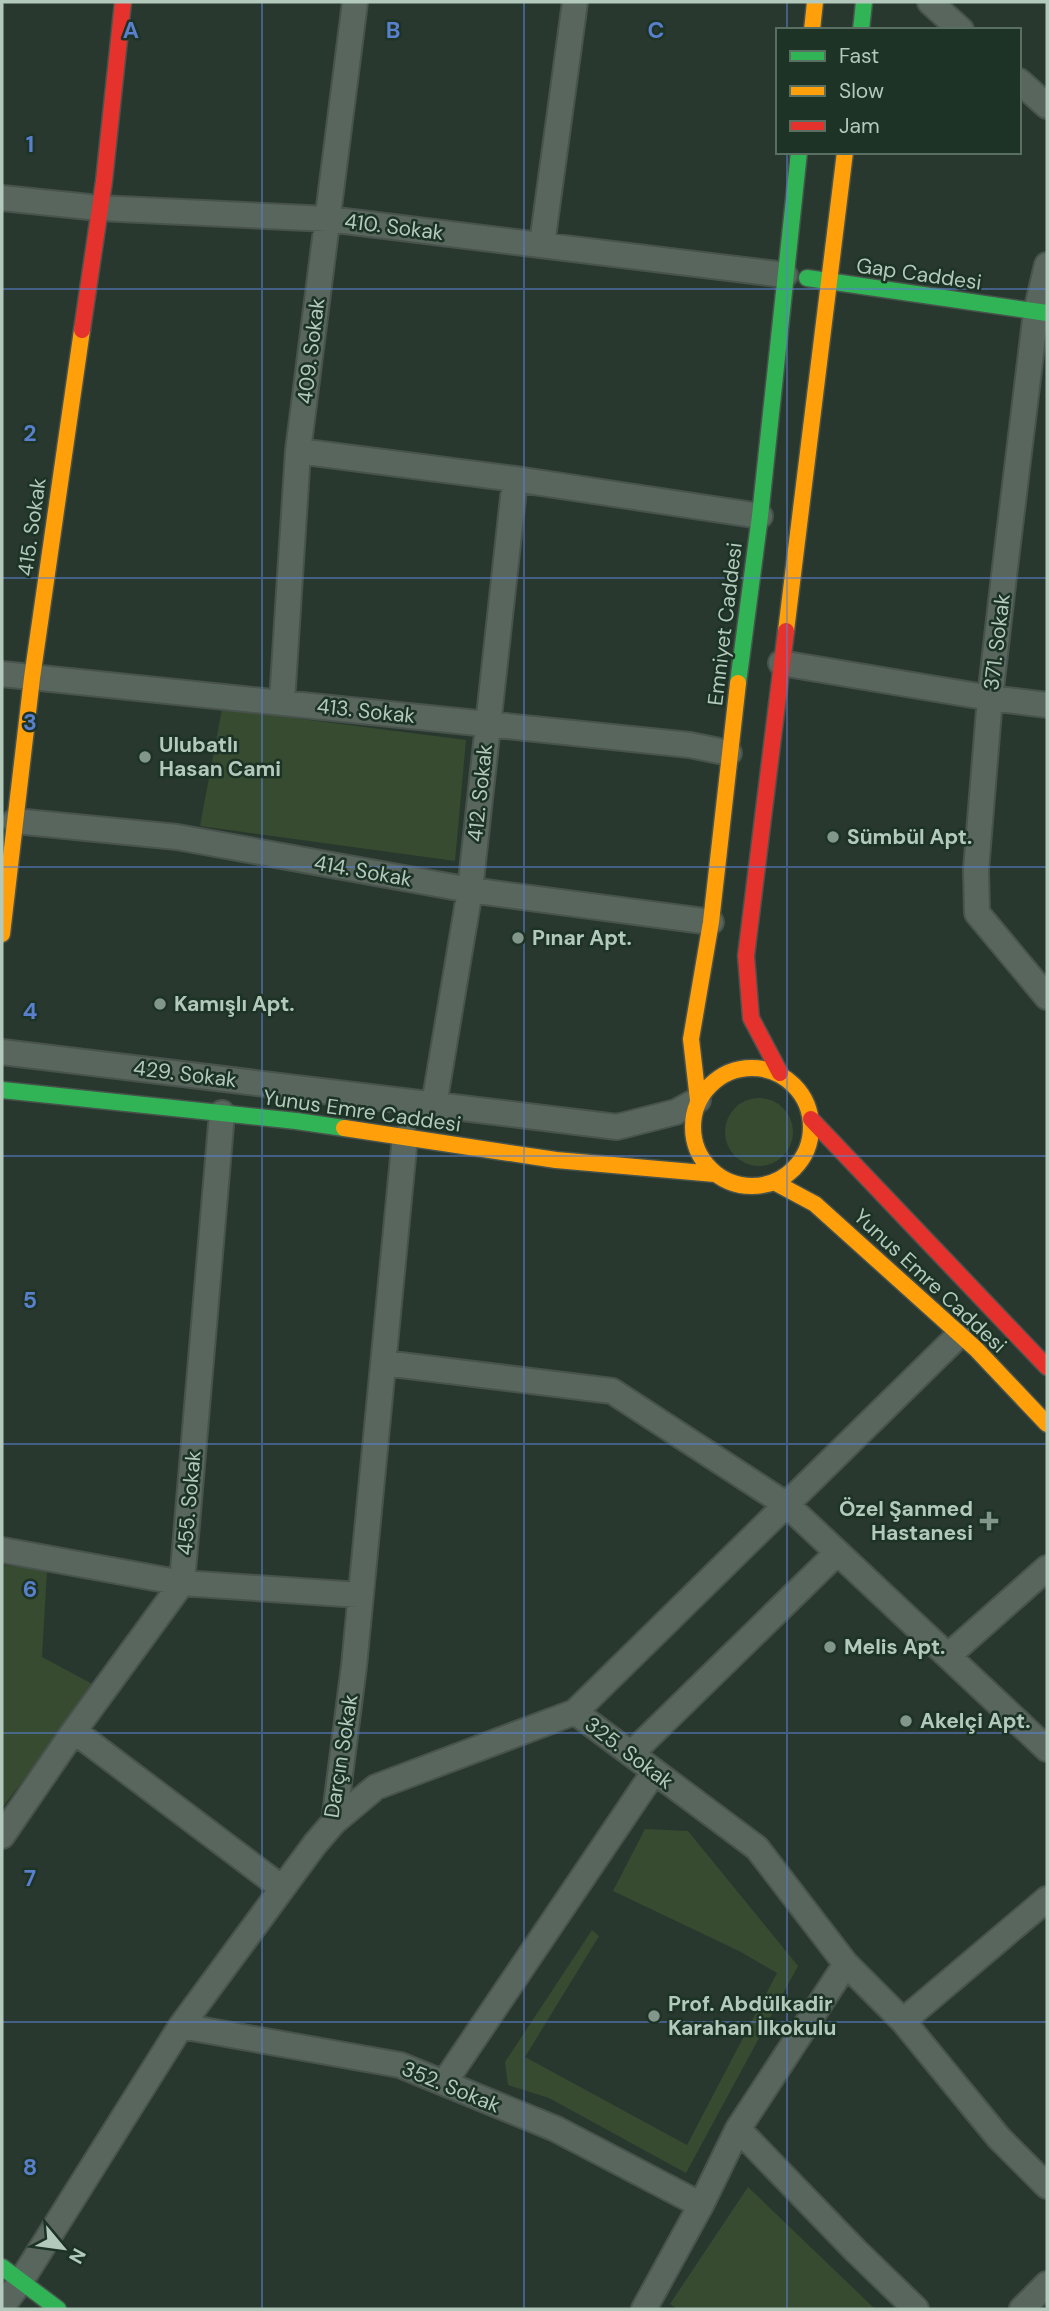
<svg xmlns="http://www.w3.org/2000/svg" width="1049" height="2311" viewBox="0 0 1049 2311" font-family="'DM Sans',sans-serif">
	<rect width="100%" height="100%" fill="#29382e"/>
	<path fill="#374b30" d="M222,709L466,740L455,861L200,826Z
		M725 1132a34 34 0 1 1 68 0a34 34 0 1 1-68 0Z
		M2,1565L47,1570L42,1657L96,1686L2,1808Z
		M645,1829L688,1831L798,1966L686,2173L549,2098L508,2085L505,2062L592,1930L599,1936L525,2057L687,2145L777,1973L739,1951L613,1891Z
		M748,2187L875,2309H677L670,2304Z"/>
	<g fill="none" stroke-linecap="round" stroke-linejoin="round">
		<g stroke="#47534c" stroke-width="28">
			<path id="street" d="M930,2L961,30
				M1019,81L1047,106
				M2,198L99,208L328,219L785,275
				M542,244L575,2
				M1047,265L1036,312L1004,576L990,698L976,870L977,913L1047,997
				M298,451L515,479L760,516
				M781,663L990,698L1047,705
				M2,674L690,745L729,753
				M282,702L298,451L355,2
				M15,821L177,837L470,890L711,922
				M2,1052L617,1127L676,1112L698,1100
				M434,1105L470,890L515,479
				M959,1335L575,1712L757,1848L846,1964L903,2021L999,2138L1047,2186
				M384,1363L612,1391L787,1505L1047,1749
				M2,1550L182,1583L359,1595
				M949,1655L1047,1568
				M74,1731L282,1888
				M631,1754L837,1553
				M334,1822L376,1787L575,1712
				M2,1836L74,1731L182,1583L222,1113
				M903,2021L1047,1899
				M181,2026L400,2065L556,2129L701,2205
				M444,2083L654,1772
				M738,2129L855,2250L916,2309
				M2,2307L21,2281L181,2026L315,1844L334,1822L354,1666L405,1137
				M644,2309L701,2205L738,2129L846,1964
				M1022,2309L1047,2284"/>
		</g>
		<g stroke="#47534c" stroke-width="19">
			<path id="fast" d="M861,30L864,2
				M807,278L1047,313
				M738,683L760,516L799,152
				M2,1090L296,1121L344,1128
				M2,2267L58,2309"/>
		</g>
		<g stroke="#47534c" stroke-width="19">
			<path id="slow" d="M812,30L815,2
				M786,631L845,152
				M2,934L32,678L82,330
				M693 1127a59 59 0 1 1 118 0a59 59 0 1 1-118 0Z
				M698,1100L691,1039L711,922L738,683
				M344,1128L556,1160L715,1174
				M774,1182L815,1204L976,1349L1047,1424"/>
		</g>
		<g stroke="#47534c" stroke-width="19">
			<path id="jam" d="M82,330L104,181L123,2
				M780,1073L751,1018L746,956L786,631
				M811,1119L1047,1367"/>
		</g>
		<use href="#street" stroke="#59665e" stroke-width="24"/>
		<use href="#fast" stroke="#30b455" stroke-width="16"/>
		<use href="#slow" stroke="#ff9f0a" stroke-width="16"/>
		<use href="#jam" stroke="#e5322d" stroke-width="16"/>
	</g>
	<path fill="none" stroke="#597fcd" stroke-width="2" stroke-opacity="0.55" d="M262,2V2309M524,2V2309M787,2V30M787,152V2309M2,289H1047M2,578H1047M2,867H1047M2,1156H1047M2,1444H1047M2,1733H1047M2,2022H1047"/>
	<g fill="#83968a" stroke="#1c3325" stroke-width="2.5">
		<circle cx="145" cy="757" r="7"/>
		<circle cx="833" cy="837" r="7"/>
		<circle cx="518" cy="938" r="7"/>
		<circle cx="160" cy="1004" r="7"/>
		<path d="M985.5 1510.5h7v7h7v7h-7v7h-7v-7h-7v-7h7z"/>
		<circle cx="830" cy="1647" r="7"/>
		<circle cx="906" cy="1721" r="7"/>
		<circle cx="654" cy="2016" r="7"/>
	</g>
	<g text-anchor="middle" stroke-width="5" stroke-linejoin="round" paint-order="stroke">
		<g font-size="21" fill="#b3c9bc" stroke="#1c3325">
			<text transform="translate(394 227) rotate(7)" y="7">410. Sokak</text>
			<text transform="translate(919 274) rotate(8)" y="7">Gap Caddesi</text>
			<text transform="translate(311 351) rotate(-83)" y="7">409. Sokak</text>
			<text transform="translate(32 527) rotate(-82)" y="7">415. Sokak</text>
			<text transform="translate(725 624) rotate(-83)" y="7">Emniyet Caddesi</text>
			<text transform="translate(997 642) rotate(-83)" y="7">371. Sokak</text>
			<text transform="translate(366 711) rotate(6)" y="7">413. Sokak</text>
			<text transform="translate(480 793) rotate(-84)" y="7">412. Sokak</text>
			<text transform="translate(363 871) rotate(10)" y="7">414. Sokak</text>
			<text transform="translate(185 1074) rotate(7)" y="7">429. Sokak</text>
			<text transform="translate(362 1111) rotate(8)" y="7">Yunus Emre Caddesi</text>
			<text transform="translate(930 1281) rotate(43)" y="7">Yunus Emre Caddesi</text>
			<text transform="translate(189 1503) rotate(-85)" y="7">455. Sokak</text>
			<text transform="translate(629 1753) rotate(37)" y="7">325. Sokak</text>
			<text transform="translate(341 1756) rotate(-81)" y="7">Darçın Sokak</text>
			<text transform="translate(451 2087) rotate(22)" y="7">352. Sokak</text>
		</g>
		<g font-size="21" font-weight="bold" fill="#b3c9bc" stroke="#1c3325" text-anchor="start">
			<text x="159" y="752">Ulubatlı<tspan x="159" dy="24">Hasan Cami</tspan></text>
			<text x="847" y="844">Sümbül Apt.</text>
			<text x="532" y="945">Pınar Apt.</text>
			<text x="174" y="1011">Kamışlı Apt.</text>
			<text x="973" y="1516" text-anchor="end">Özel Şanmed<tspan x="973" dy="24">Hastanesi</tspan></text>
			<text x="844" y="1654">Melis Apt.</text>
			<text x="920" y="1728">Akelçi Apt.</text>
			<text x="668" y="2011">Prof. Abdülkadir<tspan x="668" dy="24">Karahan İlkokulu</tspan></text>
		</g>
	</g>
	<g font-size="23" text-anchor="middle" font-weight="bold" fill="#597fcd" stroke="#1c3325" stroke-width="5" stroke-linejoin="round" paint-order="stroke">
		<text x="131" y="38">A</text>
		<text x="393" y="38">B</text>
		<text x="656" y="38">C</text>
		<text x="30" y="152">1</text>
		<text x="30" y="441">2</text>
		<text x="30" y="730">3</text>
		<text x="30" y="1019">4</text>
		<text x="30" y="1308">5</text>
		<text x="30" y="1597">6</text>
		<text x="30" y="1886">7</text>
		<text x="30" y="2175">8</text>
	</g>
	<rect width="1049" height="2311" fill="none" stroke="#b3c9bc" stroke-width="7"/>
	<rect x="776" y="28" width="245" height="126" fill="#1c3325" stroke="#586f61" stroke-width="2"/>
	<rect x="790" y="51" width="35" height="10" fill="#30b455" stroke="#586f61" stroke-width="2"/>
	<text x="839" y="63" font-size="21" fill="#b3c9bc">Fast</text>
	<rect x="790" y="86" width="35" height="10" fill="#ff9f0a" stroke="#586f61" stroke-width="2"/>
	<text x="839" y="98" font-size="21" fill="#b3c9bc">Slow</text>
	<rect x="790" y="121" width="35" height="10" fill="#e5322d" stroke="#586f61" stroke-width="2"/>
	<text x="839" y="133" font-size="21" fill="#b3c9bc">Jam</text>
	<g transform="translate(63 2248) rotate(119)" stroke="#1c3325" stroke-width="5" paint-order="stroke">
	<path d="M0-5L12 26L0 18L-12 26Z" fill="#b3c9bc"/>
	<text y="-10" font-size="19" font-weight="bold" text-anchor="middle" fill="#b3c9bc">N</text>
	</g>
</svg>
